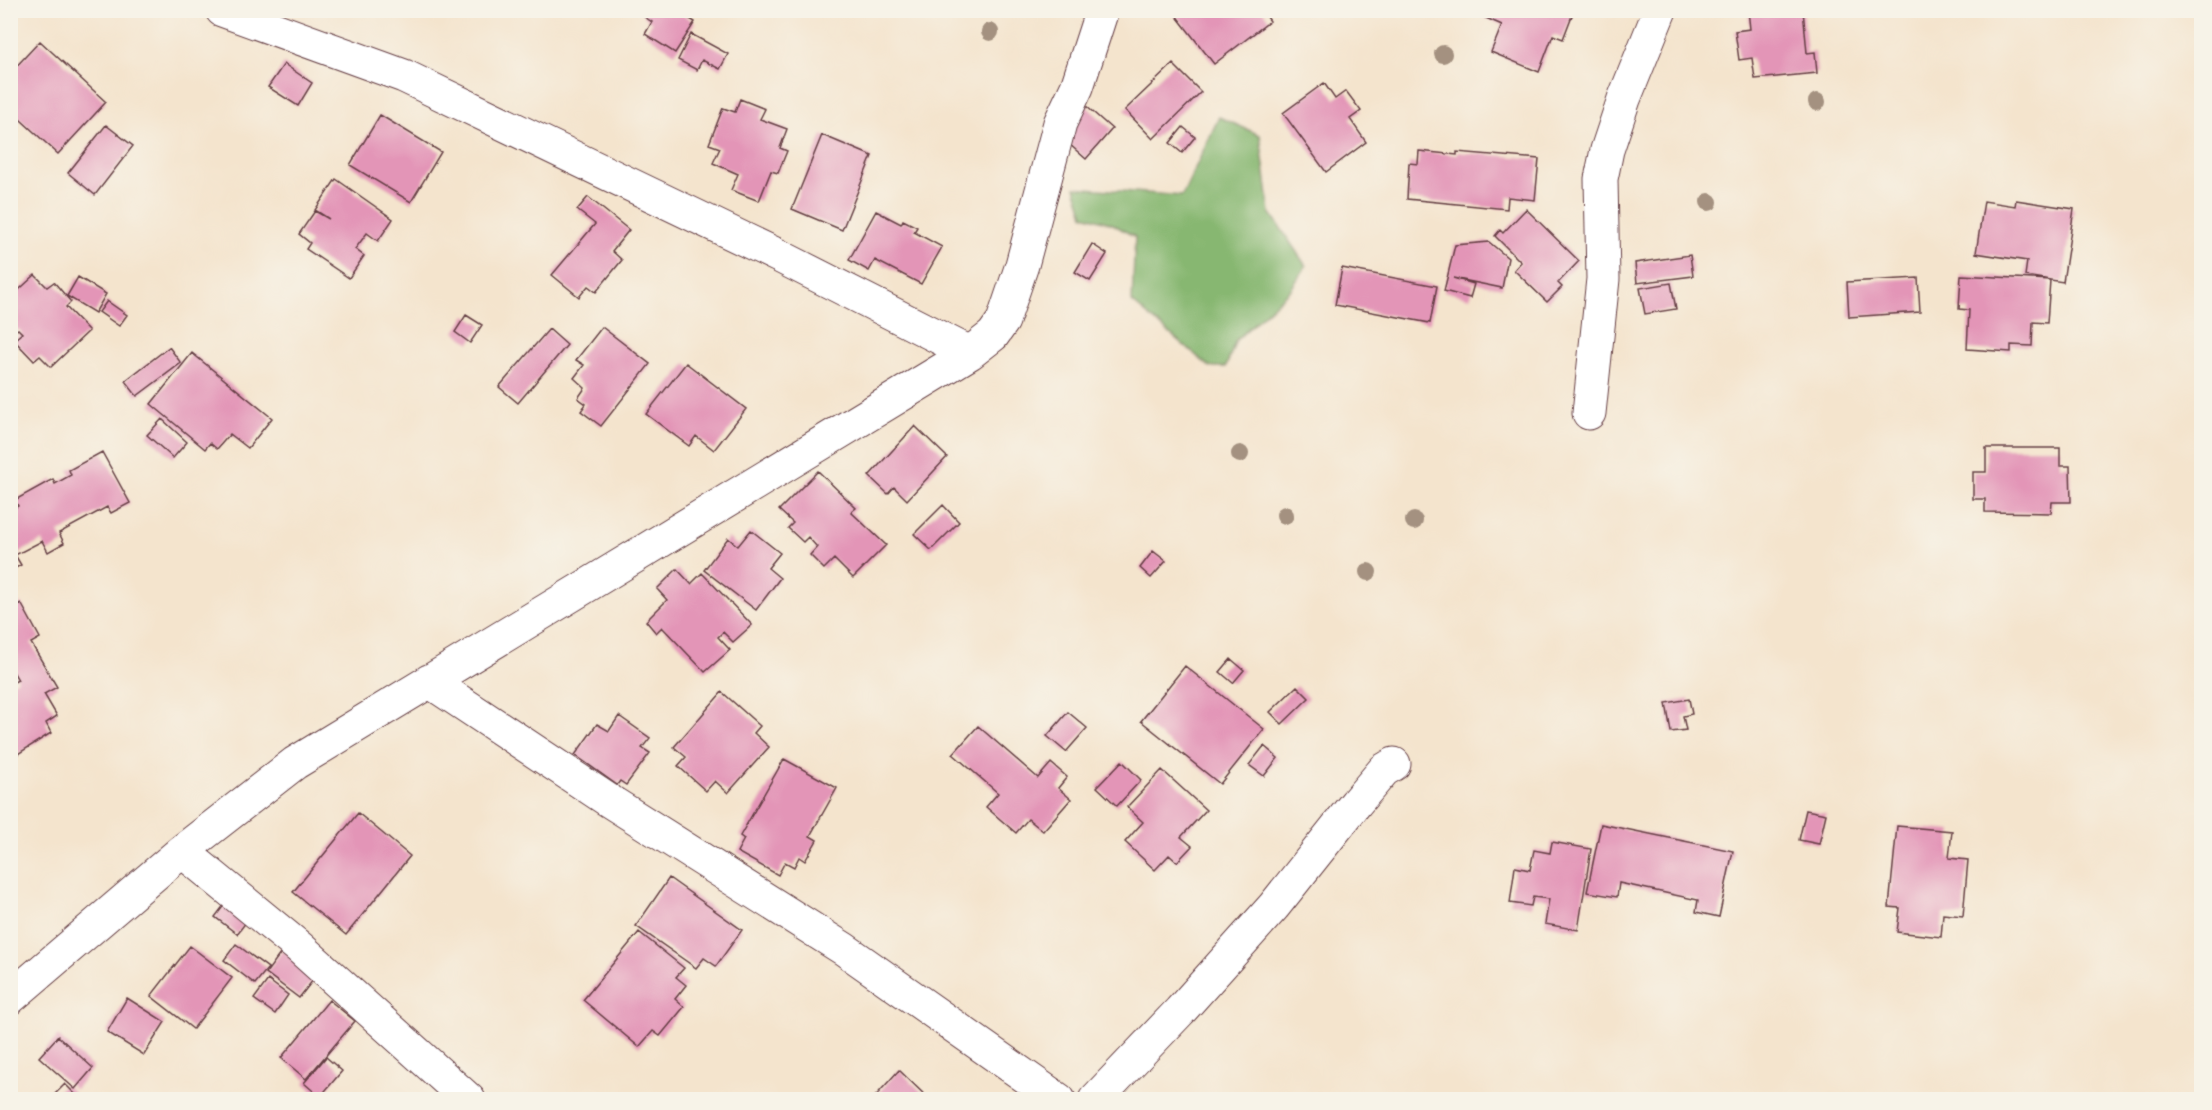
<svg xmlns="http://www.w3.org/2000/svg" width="2212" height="1110" viewBox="0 0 2212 1110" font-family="Vollkorn,serif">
	<rect width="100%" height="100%" fill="#f7f3e8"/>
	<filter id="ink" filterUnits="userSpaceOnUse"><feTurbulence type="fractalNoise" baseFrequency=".0167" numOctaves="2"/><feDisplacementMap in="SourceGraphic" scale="12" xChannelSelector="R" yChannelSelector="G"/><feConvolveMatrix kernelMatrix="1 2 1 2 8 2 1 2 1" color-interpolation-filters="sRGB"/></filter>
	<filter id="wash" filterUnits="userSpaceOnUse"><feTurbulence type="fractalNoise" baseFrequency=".008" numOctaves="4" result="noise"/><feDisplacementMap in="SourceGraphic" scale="24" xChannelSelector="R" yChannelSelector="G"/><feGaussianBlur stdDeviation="1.35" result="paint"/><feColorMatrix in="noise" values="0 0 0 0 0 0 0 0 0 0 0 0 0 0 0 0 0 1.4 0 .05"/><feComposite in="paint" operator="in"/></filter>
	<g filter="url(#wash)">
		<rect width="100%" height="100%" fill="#f4e4cd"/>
		<path fill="#87b771" stroke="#686b4e" stroke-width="1.5" d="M1219,117L1260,135L1270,212L1306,266L1291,289L1236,340L1226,367H1210L1132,302L1135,237L1113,224L1084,215L1075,187L1182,196Z"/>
		<g id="blocks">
			<path fill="#e395b7" d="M646,10H682L680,13L695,22L675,53L645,34L652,22L643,16Z
				M1179,10H1262L1270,21L1214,64L1175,14Z
				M1435,10H1453L1450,17Z
				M1480,10H1566L1573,13L1563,39L1553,35L1539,72L1491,52L1502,25L1479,15Z
				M1748,10H1803L1807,53L1815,52L1817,73L1755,79L1752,58L1739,60L1735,31L1750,29Z
				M691,34L728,54L720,69L702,60L697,70L678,60Z
				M40,41L106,102L58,154L10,110V73Z
				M284,64L312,83L298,106L268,87Z
				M1173,64L1201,92L1153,139L1125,110Z
				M1324,83L1335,99L1346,91L1361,111L1350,119L1366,142L1326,172L1283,113Z
				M740,99L765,109L760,119L787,129L780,148L787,151L778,173L771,171L759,201L731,190L738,174L713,163L720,148L709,144L723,108L735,112Z
				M1085,105L1112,129L1086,159L1059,135Z
				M380,115L441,152L411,202L350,165Z
				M106,125L133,146L95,195L68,173Z
				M1183,127L1195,137L1182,153L1170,143Z
				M822,135L872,156L842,230L792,209Z
				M1419,151L1457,155V152L1539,159L1535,200L1508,197L1507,209L1407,199L1409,163L1418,164Z
				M336,179L393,219L378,241L367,233L355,249L364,256L349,278L306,249L310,243L299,234L315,211L329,219L315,210Z
				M588,197L629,230L612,251L622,260L596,292L588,286L579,297L552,275L595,224L577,210Z
				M2016,200L2074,209L2063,282L2025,276L2027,261L1976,253L1984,201L2015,206Z
				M1526,209L1579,261L1558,283L1562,287L1547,302L1514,270L1521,262L1495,236L1500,230L1503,233Z
				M876,211L901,224L903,220L917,227L914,232L942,247L921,284L875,260L869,271L849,260Z
				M1489,242L1508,258L1502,288L1453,278L1474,284L1470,298L1444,291L1455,245Z
				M1092,244L1107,254L1090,281L1075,272Z
				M1690,255L1693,276L1637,283L1635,263Z
				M1342,268L1437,286L1430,323L1335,305Z
				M35,275L47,287L54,282L71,302L66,307L89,331L51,367L40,356L34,361L14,340L22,333L18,329L10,335V298Z
				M1961,275L2050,280L2047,323L2033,322L2032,346L2011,345V352L1967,349L1969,310L1959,309Z
				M78,277L106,294L95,313L67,296Z
				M1918,278L1920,312L1849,317L1847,282Z
				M1671,283L1676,309L1645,314L1640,288Z
				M107,301L127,315L119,326L99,312Z
				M466,315L482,325L470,343L455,332Z
				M602,327L650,364L601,426L581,411L586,404L578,398L585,388L574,378L584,365L576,360Z
				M549,329L567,345L518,403L499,387Z
				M169,347L181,363L137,396L125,381Z
				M192,353L272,418L248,448L230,434L217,449L210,443L205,449L151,404Z
				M686,363L746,409L714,450L696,436L689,446L646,414Z
				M162,419L187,442L173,458L147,435Z
				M915,426L947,457L907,500L894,487L888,494L869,476Z
				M1986,448H2060V466H2070L2071,502H2052L2051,513L1985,512V499H1973V472H1986Z
				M102,452L130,503L111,513L107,507L59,533L64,543L48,552L42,541L15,555L21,565L10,571V502L14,508L18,506L15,500L53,479L55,484L71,475L69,470Z
				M818,471L856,508L851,512L886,545L853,578L834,559L824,569L810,555L817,547L808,537L803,542L788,528L793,523L779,510Z
				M943,505L959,522L931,550L914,534Z
				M751,530L780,553L768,568L780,578L756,610L704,570L728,538L738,546Z
				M1153,551L1166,561L1151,578L1140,568Z
				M677,569L691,584L702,573L752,625L733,642L723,632L718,637L730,650L705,672L662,627L656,633L646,621L667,600L657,589Z
				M21,603L40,638L31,643L57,687L44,694L57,716L46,723L51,733L10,759V684L18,680L10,666V609Z
				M1231,659L1244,670L1233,683L1220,672Z
				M1185,666L1264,729L1220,784L1141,721Z
				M1297,686L1309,698L1282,724L1270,712Z
				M722,692L760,726L754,733L769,747L728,793L715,781L706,791L678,766L686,757L674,747Z
				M1689,699L1692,714L1683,716L1686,730L1671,732L1666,703Z
				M1068,712L1087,728L1066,752L1047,736Z
				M619,716L650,738L642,748L650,753L626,785L620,781L617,785L575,755L597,724L609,731Z
				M978,726L1038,778L1051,763L1067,777L1058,788L1071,799L1043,831L1028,819L1016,833L986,807L998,793L953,754Z
				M1264,746L1278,758L1264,776L1249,765Z
				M784,759L837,788L810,836L817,840L805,861L799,857L794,867L785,862L778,875L737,852L744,839L740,836Z
				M1122,761L1141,780L1117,806L1097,787Z
				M1162,770L1206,810L1181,837L1192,846L1177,862L1169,855L1155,870L1125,842L1143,822L1127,807Z
				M1806,810L1826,814L1819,844L1799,840Z
				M358,813L410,856L346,935L293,892Z
				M1601,824L1733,851L1719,917L1696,912L1698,900L1619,883L1617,897L1587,892Z
				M1897,826L1952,831L1949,858L1968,860L1963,916L1943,914L1941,937L1897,932L1900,908L1889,907Z
				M1552,842L1591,849L1578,930L1545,924L1549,899L1533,897L1531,906L1510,903L1515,867L1530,870L1534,850L1550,853Z
				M669,878L742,930L716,966L704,958L696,968L636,926Z
				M228,900L250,917L237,934L215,917Z
				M639,932L684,968L676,977L686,985L675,999L684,1007L660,1036L653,1031L639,1047L583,1000Z
				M236,944L268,968L255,984L224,960Z
				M190,946L232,978L193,1029L151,996Z
				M283,950L317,975L299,998L266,973Z
				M268,980L288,995L275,1014L254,999Z
				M127,998L165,1022L144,1055L107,1032Z
				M329,1000L355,1021L306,1079L281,1058Z
				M58,1036L93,1068L75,1089L39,1057Z
				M326,1057L342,1071L320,1097L304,1083Z
				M899,1070L930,1100H872Z
				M65,1084L81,1100H49Z"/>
		</g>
	</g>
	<g filter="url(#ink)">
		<use href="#blocks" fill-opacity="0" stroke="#643d43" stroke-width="1.5"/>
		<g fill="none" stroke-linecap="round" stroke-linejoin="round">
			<g stroke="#643d43" stroke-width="35">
				<path id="minor" d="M222,10L404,76L779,256L970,353
					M1589,413L1603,279L1601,179L1607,150L1624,99L1660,10
					M429,681L608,800L844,949L1059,1100
					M182,851L299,947L469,1100
					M10,998L182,851L295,763L970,353L993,335L1003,321L1022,265L1060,123L1077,87L1102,10
					M1095,1100L1180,1011L1274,906L1356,803L1384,770L1394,764"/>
			</g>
			<use href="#minor" stroke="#fff" stroke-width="33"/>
		</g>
		<g fill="#a49180">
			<circle cx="990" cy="32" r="9"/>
			<circle cx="1443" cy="54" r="9"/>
			<circle cx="1817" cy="102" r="9"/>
			<circle cx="1709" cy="202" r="9"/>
			<circle cx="1240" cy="454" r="9"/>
			<circle cx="1285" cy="515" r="9"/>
			<circle cx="1414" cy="521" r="9"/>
			<circle cx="1368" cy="572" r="9"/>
		</g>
	</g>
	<rect width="2212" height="1110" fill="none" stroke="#f7f3e8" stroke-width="36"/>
</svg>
